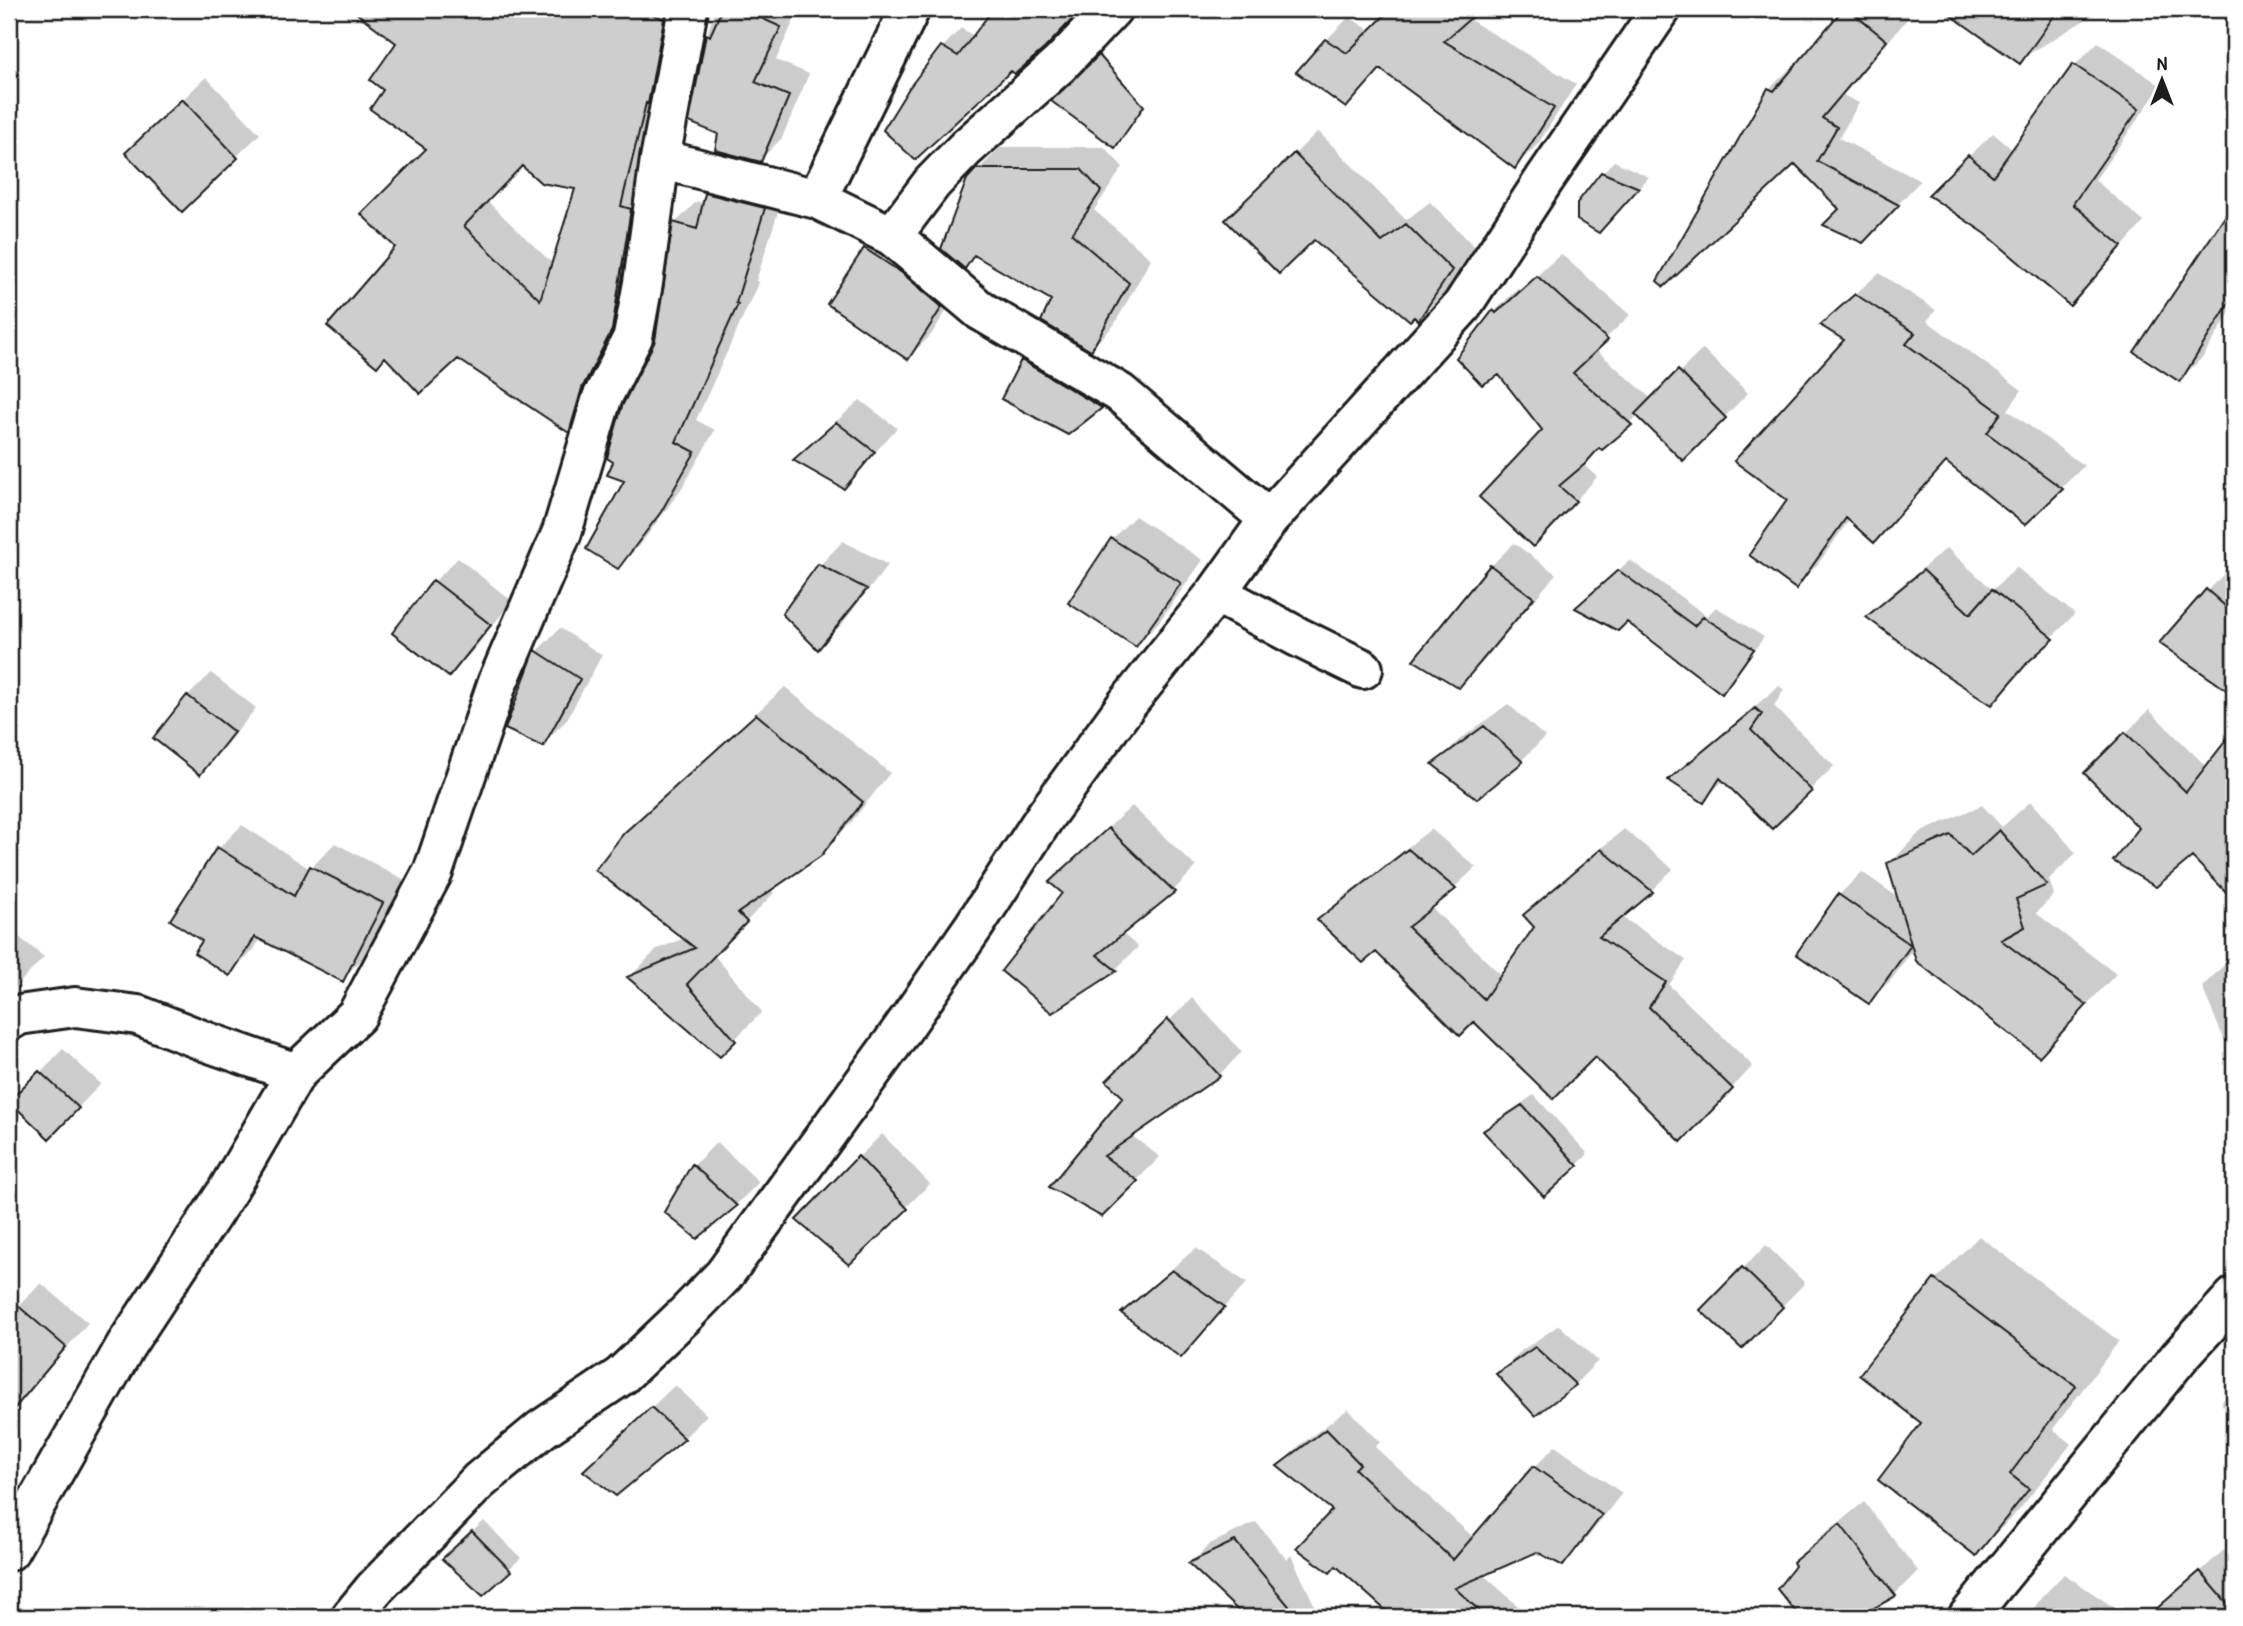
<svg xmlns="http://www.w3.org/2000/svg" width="2243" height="1626" viewBox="0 0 2243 1626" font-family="'Patrick Hand',sans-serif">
	<rect width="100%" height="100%" fill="#fff"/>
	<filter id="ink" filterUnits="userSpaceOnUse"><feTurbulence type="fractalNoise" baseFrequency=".0143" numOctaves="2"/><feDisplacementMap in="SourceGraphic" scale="14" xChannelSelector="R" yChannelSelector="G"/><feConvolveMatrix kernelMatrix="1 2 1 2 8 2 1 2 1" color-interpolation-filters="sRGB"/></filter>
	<g filter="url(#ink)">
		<path fill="#0003" fill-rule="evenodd" d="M378,9H685L655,185L606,362L593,406L569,431L397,246L429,149L386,89L399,43L368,20ZM523,164L577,187L553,264L487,201Z
			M715,9H799L776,60L809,74L782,138L760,160L720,133L707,35Z
			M1394,9H1479L1467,18L1576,84L1538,144L1515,167L1382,68L1346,106L1326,40L1349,17L1371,31Z
			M1845,9H1899L1909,17L1843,95L1859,103L1839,138L1920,181L1886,217L1841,209L1769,89L1793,66L1796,68Z
			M1989,9H2103L2019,60L1974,29Z
			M961,28L1017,63L911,88L943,47Z
			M2098,42L2161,86L2095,180L2144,222L2093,280L2070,303L1987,233L1930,195L1993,133L2014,151L2075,65Z
			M206,77L260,134L182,209L151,130Z
			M1318,131L1406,220L1430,202L1474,246L1446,291L1418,319L1314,238L1228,220Z
			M1001,147H1104L1123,167L1094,210L1151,259L1114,325L1091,349L1054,299L977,255L965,267L968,180Z
			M1614,161L1649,177L1610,220L1603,173Z
			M728,172L786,187L756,281L759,282L696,420L715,430L682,488L640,545L618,567L626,480L656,342L675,223L697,201L704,204L707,194Z
			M2234,210V306L2203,357L2179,380L2227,218Z
			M888,226L964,283L931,335L908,358L865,249Z
			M1561,254L1630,315L1595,349L1652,399L1703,349L1748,393L1683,459L1639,415L1602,448L1600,447L1583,464L1597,477L1556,522L1544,430L1494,312L1517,289L1520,291Z
			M1879,273L1936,310L1927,321L2022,390L2008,410L2084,466L2025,523L1947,461L1874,541L1850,519L1818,564L1796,587L1789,499L1846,340L1845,303Z
			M1045,338L1124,384L1101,407L1068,433L1022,361Z
			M860,400L897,428L844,487L819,437Z
			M1135,516L1203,560L1159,622L1136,645L1112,539Z
			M843,541L888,565L841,625L818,648L784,614L820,565Z
			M1514,543L1556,574L1482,663L1458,686L1491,566Z
			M1947,548L1993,590L2016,567L2075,614L2043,646L1991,703L1868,617L1891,594Z
			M458,558L512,601L472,652L449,675L435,581Z
			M1630,560L1707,616L1716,607L1764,637L1733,681L1722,692L1627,620L1588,597Z
			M2230,567L2234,570V692L2161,643Z
			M560,628L602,655L566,721L542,744L537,651Z
			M211,673L256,708L223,749L200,773L188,696Z
			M1779,686L1784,690L1774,706L1834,766L1772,827L1724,780L1704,800L1671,779L1694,757Z
			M785,687L890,773L849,825L820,854L769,889L774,893L714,955L762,1012L720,1054L630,977L657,949L685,938L626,834L655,805Z
			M1508,704L1545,737L1522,760L1477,797L1435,764L1458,741Z
			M2149,710L2207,767L2234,733V897L2192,855L2142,827L2086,773Z
			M2031,801L2076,853L2049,879L2054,895L2036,913L2116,974L2039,1055L1914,948L1892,979L1868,1002L1839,895L1862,872L1899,898L1889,864L1919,833L1982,805L2002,827Z
			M1132,806L1196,867L1174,890L1122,933L1138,947L1115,970L1052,1011L1064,893L1074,859Z
			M242,825L310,869L335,843L405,880L365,956L342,979L261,938L253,951L230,974L205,940L173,919L219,848Z
			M1431,829L1476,867L1454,888L1431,907L1502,976L1537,927L1525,915L1546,894L1624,829L1673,869L1652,890L1621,916L1686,960L1669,985L1753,1066L1681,1140L1595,1054L1474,1020L1376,950L1320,920L1341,899Z
			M9,929L44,957L12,991L9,1000Z
			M2234,961V1040L2226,1044L2202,987L2225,964Z
			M1192,998L1242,1052L1219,1075L1131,1135L1160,1157L1102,1215L1051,1186L1125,1096L1109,1081Z
			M63,1049L101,1084L49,1137L12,1101Z
			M1534,1095L1588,1154L1577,1165L1485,1131L1496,1120Z
			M882,1134L930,1184L849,1262L859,1157Z
			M717,1142L759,1182L736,1205L667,1211L694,1165Z
			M1979,1236L2119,1341L2053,1429L2071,1444L2020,1509L1976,1553L1924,1423L1935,1280Z
			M1766,1245L1805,1283L1742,1347L1703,1309Z
			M1196,1248L1247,1283L1181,1355L1124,1313L1147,1290Z
			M41,1283L88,1323L45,1373L22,1396L9,1384V1316Z
			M1559,1325L1598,1361L1575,1384L1535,1414L1498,1374L1521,1351Z
			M675,1385L707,1415L684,1438L616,1494L609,1448Z
			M2234,1389V1432L2221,1402Z
			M1348,1409L1380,1442L1375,1447L1474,1538L1534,1468L1555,1446L1622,1493L1584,1542L1563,1564L1537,1550L1483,1574L1520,1608L1511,1617H1396L1336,1564L1334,1510L1279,1466L1300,1445Z
			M1864,1502L1918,1571L1895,1594L1855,1617H1803L1779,1589L1798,1566L1795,1562L1818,1539Z
			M484,1521L521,1558L483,1593L455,1548Z
			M1256,1522L1287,1560L1291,1555L1320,1617H1248L1191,1563L1210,1544Z
			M2224,1550L2234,1561V1607L2222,1617H2164L2158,1610Z
			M2064,1574L2118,1610L2114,1617H2028L2041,1598Z"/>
		<path fill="#cecece" stroke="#1c1c1c" stroke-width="2" fill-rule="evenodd" d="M351,9H638L664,19L648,104L646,103L621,206L631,209L612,330L582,388L569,433L458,359L420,394L385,357L377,367L327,326L395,247L361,214L426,149L370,109L383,90L370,80L396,43ZM522,166L541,183L575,189L540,300L464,226Z
			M722,9H741L781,27L755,82L789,96L761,162L715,150L718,134L689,122L706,34L710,36Z
			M993,9H1082L1045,48L1015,74L1011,71L915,160L883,130L909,88L941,46L958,56Z
			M1391,9H1481L1444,41L1554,108L1515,169L1380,69L1346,108L1296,72L1325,39L1347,53Z
			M1843,9H1848L1887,41L1822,118L1837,127L1817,161L1899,205L1863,243L1823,225L1839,209L1795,164L1664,287L1657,281L1768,88L1774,91Z
			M1942,9H2059L2020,64Z
			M1099,55L1144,106L1115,148L1051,101Z
			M2073,64L2139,109L2073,204L2122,246L2070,306L1986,234L1928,195L1968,155L1993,176Z
			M182,99L238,158L182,212L125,153Z
			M1294,153L1382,242L1406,224L1452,270L1418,321L1414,317L1410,321L1314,240L1279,274L1225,220Z
			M976,169H1081L1101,191L1072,234L1129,283L1091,351L1041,321L1051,300L974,255L965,269L941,249L967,179Z
			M1601,172L1639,188L1599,233L1577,220V203Z
			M705,193L765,208L736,303L738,304L676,442L695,452L661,512L618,569L586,549L624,481L607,475L613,462L607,458L622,406L655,341L673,222L697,229Z
			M2234,203V295L2180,382L2134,352Z
			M864,248L902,273L942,307L908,360L827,304Z
			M1537,276L1608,340L1573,373L1632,425L1602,450L1599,448L1585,464L1559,486L1576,501L1533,547L1479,497L1542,430L1499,375L1482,385L1456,358L1493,310L1496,313Z
			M1855,294L1915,333L1906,344L2001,413L1987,433L2063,489L2025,525L1946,462L1874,543L1846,518L1796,589L1749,555L1787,500L1734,461L1844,340L1820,325Z
			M1021,360L1102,408L1068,435L1001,399Z
			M1678,370L1726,418L1683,461L1635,414Z
			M836,422L875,452L844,489L793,460Z
			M1111,538L1181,583L1136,647L1068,603Z
			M818,564L867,589L818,650L782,614Z
			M1490,565L1534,598L1459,688L1413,660Z
			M1618,570L1694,626L1703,617L1754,649L1722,694L1627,622L1618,631L1575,608Z
			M1923,570L1970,614L1992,589L2054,639L2028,662L1992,705L1935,668L1866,617Z
			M433,580L491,625L449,677L392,633Z
			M2206,589L2234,614V695L2159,643Z
			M535,650L580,679L543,747L505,729Z
			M187,695L234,732L200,775L153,738Z
			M1755,708L1762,714L1751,730L1812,791L1772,829L1720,778L1704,803L1668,780Z
			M756,714L863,802L821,856L738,913L747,922L687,984L736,1041L720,1057L627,977L695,948L595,870L624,833Z
			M1484,726L1523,762L1477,799L1432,764Z
			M2234,730V900L2192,857L2156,887L2113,861L2139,828L2084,773L2125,732L2186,792Z
			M1108,828L1175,892L1097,955L1117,971L1052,1013L1001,971L1062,893L1049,882Z
			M1999,830L2047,885L2016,899L2025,927L2001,940L2087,1005L2039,1057L1916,961L1887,863L1951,835L1971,856Z
			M217,847L294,896L310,866L383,903L343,982L255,937L230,976L194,953L202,941L170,920Z
			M1408,849L1456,889L1408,927L1484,999L1534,927L1523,915L1601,849L1653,892L1599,937L1666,982L1649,1007L1733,1089L1681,1142L1595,1057L1553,1099L1474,1022L1460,1036L1376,952L1363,963L1317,920Z
			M1838,894L1911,945L1869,1004L1796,954Z
			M1168,1019L1220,1076L1104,1156L1138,1181L1102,1217L1049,1187L1123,1097L1106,1081Z
			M39,1071L79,1108L49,1139L9,1101Z
			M1522,1105L1578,1166L1544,1197L1483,1131Z
			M858,1156L908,1209L849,1265L796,1220Z
			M692,1164L737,1206L697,1239L664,1212Z
			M1742,1267L1783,1307L1742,1349L1700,1310Z
			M1172,1270L1225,1307L1181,1358L1121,1313Z
			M1934,1279L2076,1386L2010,1474L2029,1489L1976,1556L1878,1480L1921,1423L1859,1375Z
			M9,1298L66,1347L9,1415Z
			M1535,1347L1576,1385L1535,1416L1496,1374Z
			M651,1407L685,1439L616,1496L583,1471Z
			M1326,1429L1360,1464L1355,1469L1453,1560L1533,1466L1602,1515L1563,1566L1537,1552L1455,1588L1486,1617H1393L1336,1566L1330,1573L1296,1548L1332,1510L1277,1466Z
			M1840,1524L1896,1596L1858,1617H1800L1777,1589L1795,1566L1793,1562Z
			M472,1531L511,1571L483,1596L442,1559Z
			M1235,1541L1298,1617H1245L1188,1563Z
			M2200,1571L2234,1611V1617H2147Z"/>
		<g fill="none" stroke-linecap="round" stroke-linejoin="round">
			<g stroke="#1c1c1c" stroke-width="44">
				<path id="street" d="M660,159L817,199L892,236L932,183L966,148L1060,64L1112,9
					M817,199L910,9
					M892,236L981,311L1120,393L1269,519
					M1216,593L1298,637L1363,669
					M9,1021L19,1015L75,1007L138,1015L207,1042L296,1073
					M9,1551L126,1345L226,1193L296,1073L357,1015L433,872L497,684L562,532L602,398L633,337L643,283L660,159L688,9
					M351,1617L374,1589L479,1481L542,1429L621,1376L685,1315L724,1275L892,1044L974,926L1046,815L1127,704L1216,593L1269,519L1462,306L1544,180L1661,9
					M1968,1617L2180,1356L2234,1297"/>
			</g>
			<use href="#street" stroke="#fff" stroke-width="38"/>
		</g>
	</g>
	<rect width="2243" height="1626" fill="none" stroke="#fff" stroke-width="35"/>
	<rect x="18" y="18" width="2208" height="1591" fill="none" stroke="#1c1c1c" stroke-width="2.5" filter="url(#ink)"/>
	<g transform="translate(2162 80)" stroke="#ffffff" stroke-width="5" paint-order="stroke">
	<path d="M0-5L12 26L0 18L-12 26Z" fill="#1c1c1c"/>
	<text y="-10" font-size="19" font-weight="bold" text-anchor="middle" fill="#1c1c1c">N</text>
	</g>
</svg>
